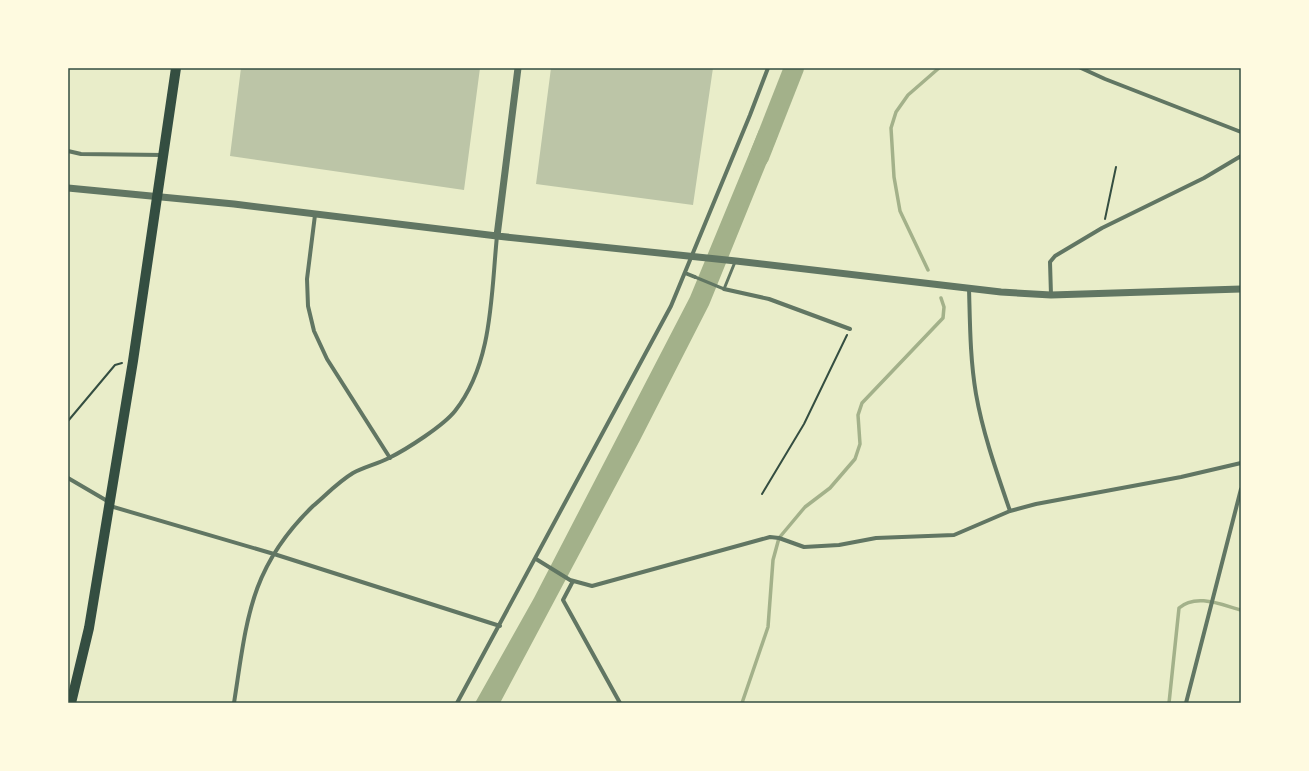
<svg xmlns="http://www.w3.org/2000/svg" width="1309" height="771" viewBox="0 0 1309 771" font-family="'Roboto Serif',serif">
	<rect width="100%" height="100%" fill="#e9edc9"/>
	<path fill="#a3b18a" d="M759,130L778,135L709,305L639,442L500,703H475L534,598L690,297Z"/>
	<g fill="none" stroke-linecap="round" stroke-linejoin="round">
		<path stroke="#a3b18a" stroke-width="3.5" d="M928,270L900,211L894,177L891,128L896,112L908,95L939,68
			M742,703L768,627L773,560L779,538L805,507L830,488L855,459L860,444L858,415L862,403L943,318L944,307L941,298
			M1169,703L1179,608C1196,593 1222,605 1241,610"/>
		<path stroke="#a3b18a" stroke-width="20" d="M759,157L794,68"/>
	</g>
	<path fill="#bcc5a7" d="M241,68H480L464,190L230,156Z
		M551,68H713L693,205L536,184Z"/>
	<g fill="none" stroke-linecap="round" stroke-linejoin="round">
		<path stroke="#344e41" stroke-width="2" d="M1105,219L1116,167
			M68,421L115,365L122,363
			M762,494L804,424L847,335"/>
		<path stroke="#617663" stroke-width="3" d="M695,277L724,289L735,262"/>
		<path stroke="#617663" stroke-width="4" d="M1081,68L1105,79L1241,132
			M68,151L81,154L163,155
			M315,215L307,279L308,306L314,331L327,359L390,458
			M685,273L695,277
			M969,288C970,323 970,359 976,394C983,434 997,473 1010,511
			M724,289L769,299L850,329
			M1051,295L1050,262L1055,256L1102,228L1204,178L1241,156
			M68,478L109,502
			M110,506L274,554L500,626
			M536,559L570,580L592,586L770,537L779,538L804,547L839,545L876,538L954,535L1010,511L1036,504L1181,477L1241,463
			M573,581L563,600L620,703
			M234,703C247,620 249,568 313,506C326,495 338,482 353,473C364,467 377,464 389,458C407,449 443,426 455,411C493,363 491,294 497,236
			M457,703L671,306L750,115L768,68
			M1186,703L1241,489"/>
		<path stroke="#617663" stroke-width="7" d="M68,188L234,204L497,236L736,261L1001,292L1051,295L1241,289
			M497,236L518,68"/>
		<path stroke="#344e41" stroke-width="10" d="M71,703L89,628L133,361L176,68"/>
	</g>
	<rect width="1309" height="771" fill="none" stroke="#fefae0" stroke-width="138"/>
	<rect x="69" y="69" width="1171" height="633" fill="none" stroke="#344e41" stroke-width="1.5"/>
</svg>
